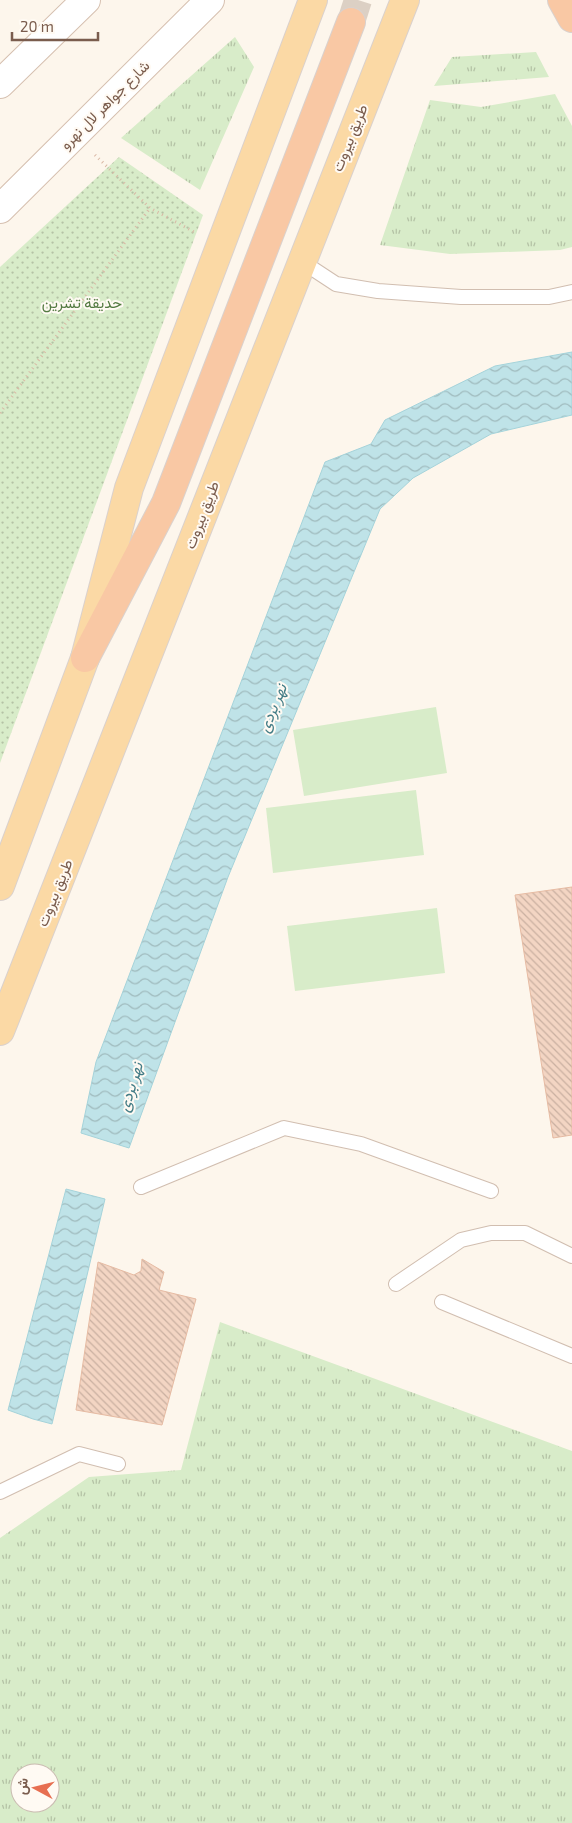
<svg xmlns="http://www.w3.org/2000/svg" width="572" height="1823" viewBox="0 0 572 1823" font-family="'Exo 2',Vazirmatn,sans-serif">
	<defs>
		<pattern id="grass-tufts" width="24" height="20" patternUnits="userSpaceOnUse" patternTransform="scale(1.25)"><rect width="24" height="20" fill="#d8ecc9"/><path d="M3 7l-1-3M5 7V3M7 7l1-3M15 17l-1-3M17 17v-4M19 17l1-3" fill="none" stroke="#b4c2a5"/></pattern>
		<pattern id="park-dots" width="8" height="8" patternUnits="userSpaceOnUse" patternTransform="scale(1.25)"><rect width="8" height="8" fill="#d8ecc9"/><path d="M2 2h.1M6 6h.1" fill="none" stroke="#b4c2a5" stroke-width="1.8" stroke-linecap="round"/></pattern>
		<pattern id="water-waves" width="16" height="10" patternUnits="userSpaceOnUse" patternTransform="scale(1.25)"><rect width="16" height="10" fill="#bfe3e8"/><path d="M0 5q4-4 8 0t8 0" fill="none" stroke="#a0bbbe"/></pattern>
		<pattern id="building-back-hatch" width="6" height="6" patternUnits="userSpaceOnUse" patternTransform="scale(1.25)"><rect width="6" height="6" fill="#f3d5c3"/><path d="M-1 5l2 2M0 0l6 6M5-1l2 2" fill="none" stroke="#cab0a1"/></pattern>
	</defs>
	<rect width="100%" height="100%" fill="#fdf6ec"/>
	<path fill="url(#grass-tufts)" fill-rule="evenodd" d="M235,37L254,67L200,190L121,138Z
		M536,52L549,77L434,86L452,57Z
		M555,94L572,126V247L560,250L450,254L380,245L430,100L481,107Z
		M220,1322L572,1451V1823H0V1538L89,1477L181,1470ZM20,1773H50V1803H20Z"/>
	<path fill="url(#park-dots)" d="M119,157L203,215L0,763V267Z"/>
	<path fill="#d8ecc9" d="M436,707L447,773L304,796L293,730Z
		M416,790L424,855L273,873L266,808Z
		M437,908L445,973L295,991L287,926Z"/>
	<path fill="url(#water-waves)" stroke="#a5d3da" d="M572,352V415L491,434L413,478L380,509L228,877L129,1148L81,1133L96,1062L325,462L371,444L385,420L495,366Z
		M66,1189L105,1199L52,1424L33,1419L8,1410Z"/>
	<path fill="url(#building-back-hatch)" stroke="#e6bba3" d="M572,887V1135L553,1138L515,895Z
		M142,1259L164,1272L159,1290L196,1299L162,1425L76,1410L98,1262L134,1275L141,1271Z"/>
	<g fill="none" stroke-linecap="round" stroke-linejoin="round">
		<path stroke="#dcd0c4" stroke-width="28" stroke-dasharray="28 14" stroke-linecap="butt" d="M351,22L358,0"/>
		<g stroke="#d1beb0" stroke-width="16">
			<path id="service" d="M301,261L336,284L378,291L461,297H549L572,292
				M141,1187L284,1128L361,1144L491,1191
				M396,1284L461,1240L491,1233H525L572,1256
				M442,1302L572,1356
				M0,1492L79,1454L118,1464"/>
		</g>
		<g stroke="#d6c0b0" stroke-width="30">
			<path id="secondary" d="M0,84L86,0
				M0,209L210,0"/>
		</g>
		<g stroke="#dad1cd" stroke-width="30">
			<path id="primary" d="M0,886L85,658L129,488L313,0
				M0,1031C137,688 269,343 405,0"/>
		</g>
		<g stroke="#dad1cd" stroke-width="30">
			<path id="trunk" d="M562,0L572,18
				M85,658L166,503L351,22"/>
		</g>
		<path stroke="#d9b8a5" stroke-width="3" stroke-dasharray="1 4" stroke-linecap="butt" d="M95,155L150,208L196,233
			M0,413L150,208"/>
		<use href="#service" stroke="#fff" stroke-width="14"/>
		<use href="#secondary" stroke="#fff" stroke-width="28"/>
		<use href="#primary" stroke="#fbd9a5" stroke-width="28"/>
		<use href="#trunk" stroke="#f9c8a4" stroke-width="28"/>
	</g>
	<g text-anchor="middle" stroke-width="4" stroke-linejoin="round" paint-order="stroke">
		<g font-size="15" fill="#7a5c4d" stroke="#fffaf3">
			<text transform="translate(105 105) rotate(-45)" y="5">شارع جواهر لال نهرو</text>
			<text transform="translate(350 138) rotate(-68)" y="5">طريق بيروت</text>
			<text transform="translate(202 515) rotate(-69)" y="5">طريق بيروت</text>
			<text transform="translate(55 893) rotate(-68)" y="5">طريق بيروت</text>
		</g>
		<g font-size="15" fill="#537a41" stroke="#fffaf3">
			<text x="82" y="308">حديقة تشرين</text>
		</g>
		<g font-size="16" font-style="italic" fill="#437c86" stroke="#fffaf3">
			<text transform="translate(272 708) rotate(-68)" y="6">نهر بردى</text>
			<text transform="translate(130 1087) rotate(-73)" y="6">نهر بردى</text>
		</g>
	</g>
	<g transform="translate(35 1788) rotate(277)"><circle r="24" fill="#fffaf3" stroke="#cabbb1"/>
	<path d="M0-4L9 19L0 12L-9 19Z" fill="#e76f51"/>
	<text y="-8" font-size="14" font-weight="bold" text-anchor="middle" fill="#7a5c4d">ش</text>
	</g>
	<path d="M12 32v8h86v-8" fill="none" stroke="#7a5c4d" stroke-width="2.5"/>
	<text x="20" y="32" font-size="15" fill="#7a5c4d" stroke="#fffaf3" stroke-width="4" paint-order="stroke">20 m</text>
</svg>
